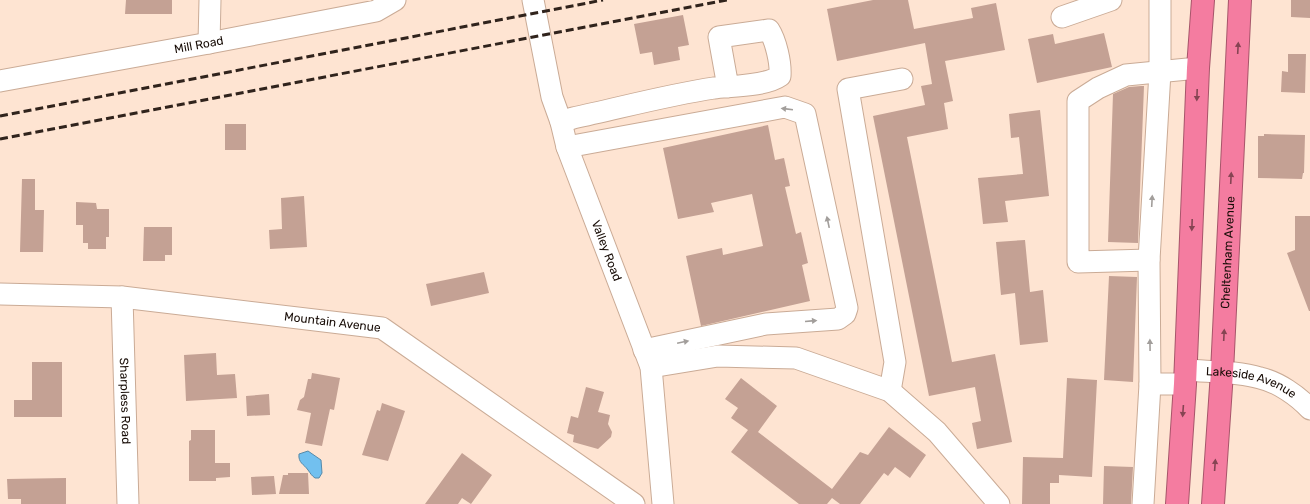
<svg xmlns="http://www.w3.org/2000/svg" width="1310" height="504" viewBox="0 0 1310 504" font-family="Rubik,sans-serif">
	<rect width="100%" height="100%" fill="#fee4d2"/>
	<path fill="#72c0ef" stroke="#578aa9" d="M308,451L321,460L322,473L319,478H315C311,475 311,474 308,470C304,464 298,463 299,454Z"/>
	<path fill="#c4a194" d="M126,0H172V14H125Z
		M873,0H908L914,29L973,18L971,8L996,3L1005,50L945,61L953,101L944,103L948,129L907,137L952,362L995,354L1012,442L977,449L972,423L981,421L975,387L929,396L873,116L925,105L921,86L932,84L925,43L837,61L827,9Z
		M1291,0H1310V18L1291,17Z
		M683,15L689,45L678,47L680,60L654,65L652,52L640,54L634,24Z
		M1104,33L1112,67L1037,83L1028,39L1053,34L1055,44Z
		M1288,54H1306L1305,93L1281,92L1282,71L1288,72Z
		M1141,86H1144L1138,243L1108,242L1113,94L1129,87Z
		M1040,110L1049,196L1005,201L1008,222L983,224L978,178L1023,174L1019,137L1011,138L1009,114Z
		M225,124H246V150H225Z
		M768,125L775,160L784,158L790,186L785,187L796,234L801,232L808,263L802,265L810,301L701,326L686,256L722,248L723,255L763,246L752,194L711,203L714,212L678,219L663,148Z
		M1264,134L1305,135L1304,173H1303L1302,179L1258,178V136H1264Z
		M22,179H35V210H44L43,252H20Z
		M304,196L307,247L270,249L269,230L282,229L281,198Z
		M76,202L96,203L97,209H109V237H106V249H88V243H83V225H76Z
		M1295,216H1310V311H1309L1287,253L1295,250Z
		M144,227H172V255H165V261H143Z
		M1025,240L1030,292L1043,290L1048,342L1020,345L1015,293L1001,295L996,242Z
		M484,272L489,293L431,306L426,284Z
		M1109,276L1137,277L1133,382L1104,380Z
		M216,353L217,375L235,374L237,398L186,401L184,355Z
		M32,362H62V417H14V400H32Z
		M312,373L340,378L334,410L330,409L322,446L305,443L311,413L297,410L300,400L304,397L308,379H311Z
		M741,378L777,406L758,432L832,489L860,452L868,455L889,427L926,455L910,478L895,467L888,476L884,473L860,504H840L832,498L827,504H799L731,452L748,430L731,418L738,408L725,399Z
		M1067,378L1097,380L1092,477L1059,475V483H1050V504H1022L1023,457L1063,458Z
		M586,387L604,392L598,412L610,415L608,424L612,432L611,437L598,449L573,442L574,435L567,433L571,416L578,418Z
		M269,394L270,415L247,416L246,396Z
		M382,403L405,411L388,461L362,455L377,410L380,411Z
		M191,430H215V463H230V477L216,478V481H189V441L191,440Z
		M462,453L492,475L471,504L462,498L458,504H425Z
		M1104,466L1133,467L1131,504H1103Z
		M288,473H308L309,494H279L283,475H288Z
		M274,476L276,494L252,495L251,477Z
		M66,478V504H21V499H8L7,479Z"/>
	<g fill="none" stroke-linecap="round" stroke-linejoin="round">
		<g stroke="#caab96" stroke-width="23">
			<g id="minor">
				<path id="s1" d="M533,0L552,97L561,122L567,147L651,367L663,504"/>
				<path d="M1062,17L1111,0"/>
				<path d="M209,43L210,0"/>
				<path id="s2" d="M0,81L209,43L376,11L395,0"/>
				<path d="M561,122L573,118C620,108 667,95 714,88C732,86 766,86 780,76C781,63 776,41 769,30L719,37L728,87"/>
				<path d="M567,147L785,107L805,114L847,308L845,314L838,319L766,324L644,350"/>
				<path d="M1149,260L1078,262V101L1098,88L1126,75L1198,68"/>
				<path id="s3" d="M0,294L122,297L382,328L634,504"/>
				<path id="s4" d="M122,297L128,504"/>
				<path d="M651,367L718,356L796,358L890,391L937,432L999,504"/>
				<path id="s5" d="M1186,370C1210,372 1237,371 1260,378C1278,382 1298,396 1310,409"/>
				<path d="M1150,384L1149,260L1160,72V0"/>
				<path d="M890,391L895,362L848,89L902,79"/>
				<path d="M1143,504L1150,384H1185"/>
			</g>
		</g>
		<g stroke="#a7556a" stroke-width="24">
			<g id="highway">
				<path d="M1177,504L1185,384L1198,68L1203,0"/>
				<path id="s6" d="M1213,504L1222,372L1240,0"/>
			</g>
		</g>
		<use href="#minor" stroke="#fff" stroke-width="21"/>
		<use href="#highway" stroke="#f47ca0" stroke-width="22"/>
		<path stroke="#30231c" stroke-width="3" stroke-dasharray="8 4" stroke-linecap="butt" d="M0,116L603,0
			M0,139L727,0"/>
	</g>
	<defs><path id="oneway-solid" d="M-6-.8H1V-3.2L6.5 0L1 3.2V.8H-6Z"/></defs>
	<g fill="#864453">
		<use href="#oneway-solid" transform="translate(1238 48) rotate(-87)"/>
		<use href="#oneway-solid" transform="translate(1197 95) rotate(92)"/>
		<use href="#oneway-solid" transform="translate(1231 178) rotate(-87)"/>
		<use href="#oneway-solid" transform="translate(1192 225) rotate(92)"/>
		<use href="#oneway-solid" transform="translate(1224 335) rotate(-87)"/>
		<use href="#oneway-solid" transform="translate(1183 411) rotate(94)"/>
		<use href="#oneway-solid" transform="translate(1215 465) rotate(-86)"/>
	</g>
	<g fill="#a29e9b">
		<use href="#oneway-solid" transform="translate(787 109) rotate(-173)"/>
		<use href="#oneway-solid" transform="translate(1152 201) rotate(-87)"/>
		<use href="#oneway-solid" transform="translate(828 222) rotate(-102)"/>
		<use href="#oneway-solid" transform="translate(811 321) rotate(-5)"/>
		<use href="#oneway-solid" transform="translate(683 342) rotate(-12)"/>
		<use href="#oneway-solid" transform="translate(1150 345) rotate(-91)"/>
	</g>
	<g text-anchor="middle" stroke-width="3" stroke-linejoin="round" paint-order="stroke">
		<g font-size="12" fill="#170c06" stroke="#fee4d2">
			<text dy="4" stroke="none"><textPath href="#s2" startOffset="202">Mill Road</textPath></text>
			<text dy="4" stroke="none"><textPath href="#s1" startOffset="262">Valley Road</textPath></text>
			<text dy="4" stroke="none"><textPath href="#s6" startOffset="252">Cheltenham Avenue</textPath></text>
			<text dy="4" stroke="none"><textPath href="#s3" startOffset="334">Mountain Avenue</textPath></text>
			<text dy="4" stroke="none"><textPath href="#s5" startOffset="67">Lakeside Avenue</textPath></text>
			<text dy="4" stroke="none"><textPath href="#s4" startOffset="104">Sharpless Road</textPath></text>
		</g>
	</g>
</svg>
